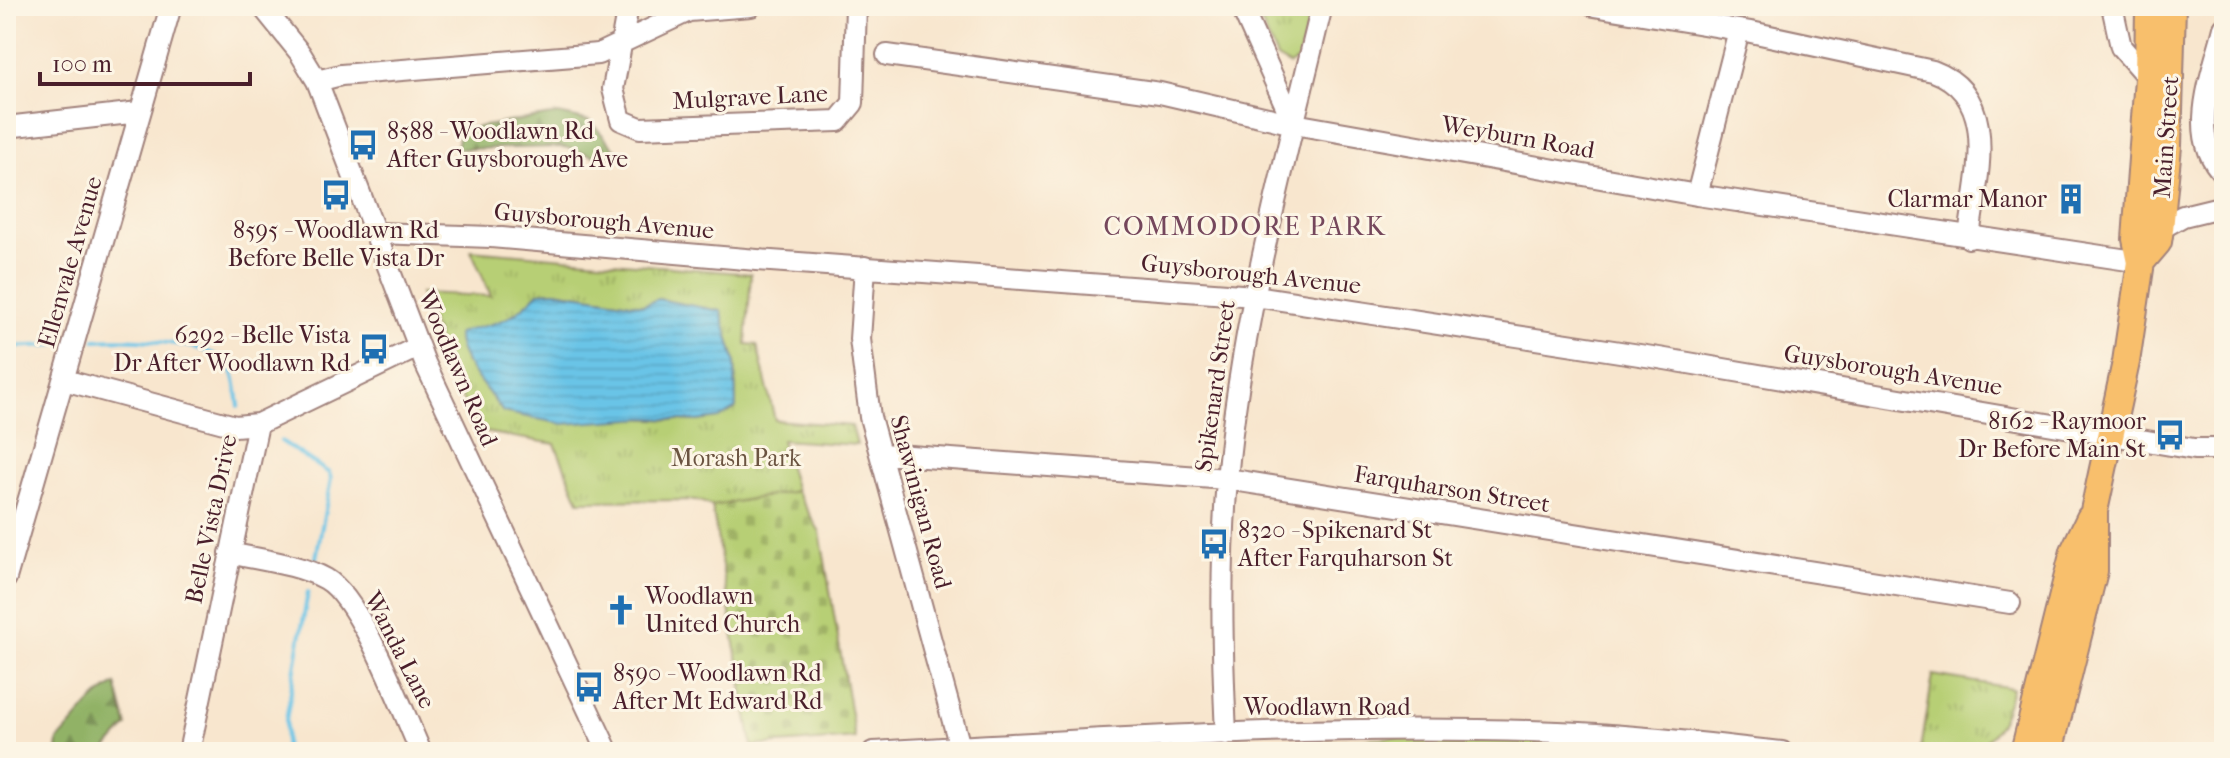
<svg xmlns="http://www.w3.org/2000/svg" width="2230" height="758" viewBox="0 0 2230 758" font-family="'IM FELL French Canon',serif">
	<defs>
		<pattern id="forest-firs" width="22" height="20" patternUnits="userSpaceOnUse" patternTransform="scale(2)"><rect width="22" height="20" fill="#91b266"/><path d="M5 1l3.5 6h-7zM16 11l3.5 6h-7z" fill="#789054"/></pattern>
		<pattern id="cemetery-stones" width="16" height="16" patternUnits="userSpaceOnUse" patternTransform="scale(2)"><rect width="16" height="16" fill="#b7cf74"/><path d="M2 7V4a2 2 0 0 1 4 0v3zM10 15v-3a2 2 0 0 1 4 0v3z" fill="#9fb165"/></pattern>
		<pattern id="park-tufts" width="24" height="20" patternUnits="userSpaceOnUse" patternTransform="scale(2)"><rect width="24" height="20" fill="#b7cf74"/><path d="M3 7l-1-3M5 7V3M7 7l1-3M15 17l-1-3M17 17v-4M19 17l1-3" fill="none" stroke="#9fb165"/></pattern>
		<pattern id="water-rules" width="6" height="5" patternUnits="userSpaceOnUse" patternTransform="scale(2)"><rect width="6" height="5" fill="#69c4e7"/><path d="M0 2.5h6" fill="none" stroke="#5da8c6"/></pattern>
	</defs>
	<rect width="100%" height="100%" fill="#fcf5e5"/>
	<filter id="ink" filterUnits="userSpaceOnUse"><feTurbulence type="fractalNoise" baseFrequency=".0125" numOctaves="2"/><feDisplacementMap in="SourceGraphic" scale="16" xChannelSelector="R" yChannelSelector="G"/><feConvolveMatrix kernelMatrix="1 2 1 2 8 2 1 2 1" color-interpolation-filters="sRGB"/></filter>
	<filter id="wash" filterUnits="userSpaceOnUse"><feTurbulence type="fractalNoise" baseFrequency=".006" numOctaves="4" result="noise"/><feDisplacementMap in="SourceGraphic" scale="32" xChannelSelector="R" yChannelSelector="G"/><feGaussianBlur stdDeviation="1.8" result="paint"/><feColorMatrix in="noise" values="0 0 0 0 0 0 0 0 0 0 0 0 0 0 0 0 0 1.4 0 .05"/><feComposite in="paint" operator="in"/></filter>
	<g filter="url(#wash)">
		<rect width="100%" height="100%" fill="#f8e6ce"/>
		<path fill="url(#forest-firs)" stroke="#6e6848" stroke-width="2" d="M558,114L590,121L618,152L605,159L564,147L456,149L459,130Z
			M116,684L127,726L104,752H57L58,740C78,720 91,697 116,684Z"/>
		<path fill="url(#cemetery-stones)" stroke="#807750" stroke-width="2" d="M796,491L820,532L855,738L752,746L712,506Z"/>
		<path fill="url(#park-tufts)" stroke="#807750" stroke-width="2" fill-rule="evenodd" d="M1254,6H1313L1298,60L1289,65L1277,58Z
			M471,250L751,274L746,344L757,345L775,420L852,426L857,445L781,440L796,491L712,506L697,500L579,501L555,444L478,431L454,382L420,293L491,296ZM555,291L643,305L658,299L721,312L735,361L736,408L698,421L503,412L465,361L477,328C504,325 520,311 540,292Z
			M1933,675L2012,688C1998,744 1979,758 1921,750Z
			M1543,728L1696,752L1100,750L1230,747Z"/>
		<path fill="url(#water-rules)" stroke="#5a7289" stroke-width="2" d="M555,291L643,305L658,299L721,311L735,361L736,408L719,418L698,421L645,418L563,424L503,412C489,391 455,357 458,333C499,321 507,325 539,292Z"/>
		<g fill="none" stroke-linecap="round" stroke-linejoin="round">
			<path stroke="#69c4e7" stroke-width="4" d="M95,340C123,338 210,341 228,364C236,374 237,393 239,406
				M6,347L54,345
				M281,441L329,473L331,479L316,558
				M285,752L286,720L308,592"/>
		</g>
	</g>
	<g filter="url(#ink)">
		<g fill="none" stroke-linecap="round" stroke-linejoin="round">
			<g stroke="#a1827c" stroke-width="24">
				<path id="minor" d="M262,6L300,53L317,81L425,363L608,752
					M628,6L613,89L621,120L640,128L838,121L853,103L856,6
					M1241,6L1294,124
					M1594,6L1751,32L1933,71C2003,97 1975,181 1969,238
					M2112,6L2121,47L2148,78
					M2224,28C2213,74 2185,136 2224,174
					M887,55L1160,93L1294,124L1697,195L2141,262
					M317,81L341,75L598,54L689,11L751,6
					M6,127L139,112
					M1697,195L1739,30
					M2160,229L2183,216L2224,206
					M377,233L491,237L757,260L1255,296L1659,358L2194,449H2224
					M865,267L860,339L870,417L960,747
					M64,380L235,426L258,424L418,347
					M883,454L1227,479L2010,603
					M230,553C260,560 299,564 326,579C361,599 403,712 421,752
					M6,578L171,6
					M1226,734C1222,649 1220,564 1227,480C1241,320 1285,162 1322,6
					M189,752L258,424
					M873,752C1100,739 1330,723 1558,732C1633,735 1708,744 1782,752"/>
			</g>
			<g stroke="#a1827c" stroke-width="30">
				<path id="major" d="M2141,262L2158,242L2160,229L2168,146L2172,6
					M2024,752L2074,551L2090,518
					M2049,752L2094,571V511L2126,362L2141,262L2136,239L2148,78L2149,6"/>
			</g>
			<use href="#minor" stroke="#fff" stroke-width="20"/>
			<use href="#major" stroke="#f8bf6c" stroke-width="26"/>
		</g>
	</g>
	<defs>
		<g id="bus-bare" transform="scale(2.4)"><path d="M-5-6H5V4H4V6H2V4H-2V6H-4V4H-5ZM-3.5-4V0h7V-4ZM-3.5 1.2v1.5H-2V1.2ZM2 1.2v1.5H3.5V1.2Z" fill="#1f6fb2" stroke="#fcf5e5" stroke-width="2.5" paint-order="stroke"/></g>
		<g id="building-bare" transform="scale(2.4)"><path d="M-4-6H4V6H1V3H-1V6H-4ZM-2.5-4.3h1.7v1.8h-1.7ZM.8-4.3h1.7v1.8H.8ZM-2.5-1h1.7V.8h-1.7ZM.8-1h1.7V.8H.8Z" fill="#1f6fb2" stroke="#fcf5e5" stroke-width="2.5" paint-order="stroke"/></g>
		<g id="church-bare" transform="scale(2.4)"><path d="M-1.2-6h2.4v3.5h3.3v2.4h-3.3V6h-2.4V-.1h-3.3v-2.4h3.3Z" fill="#1f6fb2" stroke="#fcf5e5" stroke-width="2.5" paint-order="stroke"/></g>
	</defs>
	<g fill-rule="evenodd">
		<use href="#bus-bare" x="363" y="145"/>
		<use href="#bus-bare" x="336" y="195"/>
		<use href="#building-bare" x="2071" y="199"/>
		<use href="#bus-bare" x="374" y="349"/>
		<use href="#bus-bare" x="2170" y="435"/>
		<use href="#bus-bare" x="1214" y="544"/>
		<use href="#church-bare" x="621" y="610"/>
		<use href="#bus-bare" x="589" y="687"/>
	</g>
	<g text-anchor="middle" stroke-width="6" stroke-linejoin="round" paint-order="stroke">
		<g font-size="24" fill="#4a1f2b" stroke="#fcf5e5">
			<text transform="translate(750 97) rotate(-3)" y="8">Mulgrave Lane</text>
			<text transform="translate(1518 137) rotate(10)" y="8">Weyburn Road</text>
			<text transform="translate(2166 137) rotate(-86)" y="8">Main Street</text>
			<text transform="translate(604 221) rotate(5)" y="8">Guysborough Avenue</text>
			<text transform="translate(70 262) rotate(-74)" y="8">Ellenvale Avenue</text>
			<text transform="translate(1251 274) rotate(6)" y="8">Guysborough Avenue</text>
			<text transform="translate(458 368) rotate(67)" y="8">Woodlawn Road</text>
			<text transform="translate(1893 370) rotate(9)" y="8">Guysborough Avenue</text>
			<text transform="translate(1215 386) rotate(-82)" y="8">Spikenard Street</text>
			<text transform="translate(1452 489) rotate(9)" y="8">Farquharson Street</text>
			<text transform="translate(921 502) rotate(75)" y="8">Shawinigan Road</text>
			<text transform="translate(211 519) rotate(-78)" y="8">Belle Vista Drive</text>
			<text transform="translate(400 650) rotate(63)" y="8">Wanda Lane</text>
			<text x="1327" y="715">Woodlawn Road</text>
		</g>
		<g font-size="24" fill="#4a1f2b" stroke="#fcf5e5" text-anchor="start">
			<text x="387" y="139">8588 - Woodlawn Rd<tspan x="387" dy="28">After Guysborough Ave</tspan></text>
			<text x="2047" y="207" text-anchor="end">Clarmar Manor</text>
			<text x="336" y="238" text-anchor="middle">8595 - Woodlawn Rd<tspan x="336" dy="28">Before Belle Vista Dr</tspan></text>
			<text x="350" y="343" text-anchor="end">6292 - Belle Vista<tspan x="350" dy="28">Dr After Woodlawn Rd</tspan></text>
			<text x="2146" y="429" text-anchor="end">8162 - Raymoor<tspan x="2146" dy="28">Dr Before Main St</tspan></text>
			<text x="1238" y="538">8320 - Spikenard St<tspan x="1238" dy="28">After Farquharson St</tspan></text>
			<text x="645" y="604">Woodlawn<tspan x="645" dy="28">United Church</tspan></text>
			<text x="613" y="681">8590 - Woodlawn Rd<tspan x="613" dy="28">After Mt Edward Rd</tspan></text>
		</g>
		<g font-size="24" fill="#6b5441" stroke="#fcf5e5">
			<text x="736" y="466">Morash Park</text>
		</g>
		<g font-size="26" letter-spacing="2" fill="#75475c" stroke="#fcf5e5">
			<text x="1245" y="235">COMMODORE PARK</text>
		</g>
	</g>
	<rect width="2230" height="758" fill="none" stroke="#fcf5e5" stroke-width="32"/>
	<path d="M40 72v12h210v-12" fill="none" stroke="#4a1f2b" stroke-width="4"/>
	<text x="52" y="72" font-size="24" fill="#4a1f2b" stroke="#fcf5e5" stroke-width="6" paint-order="stroke">100 m</text>
</svg>
